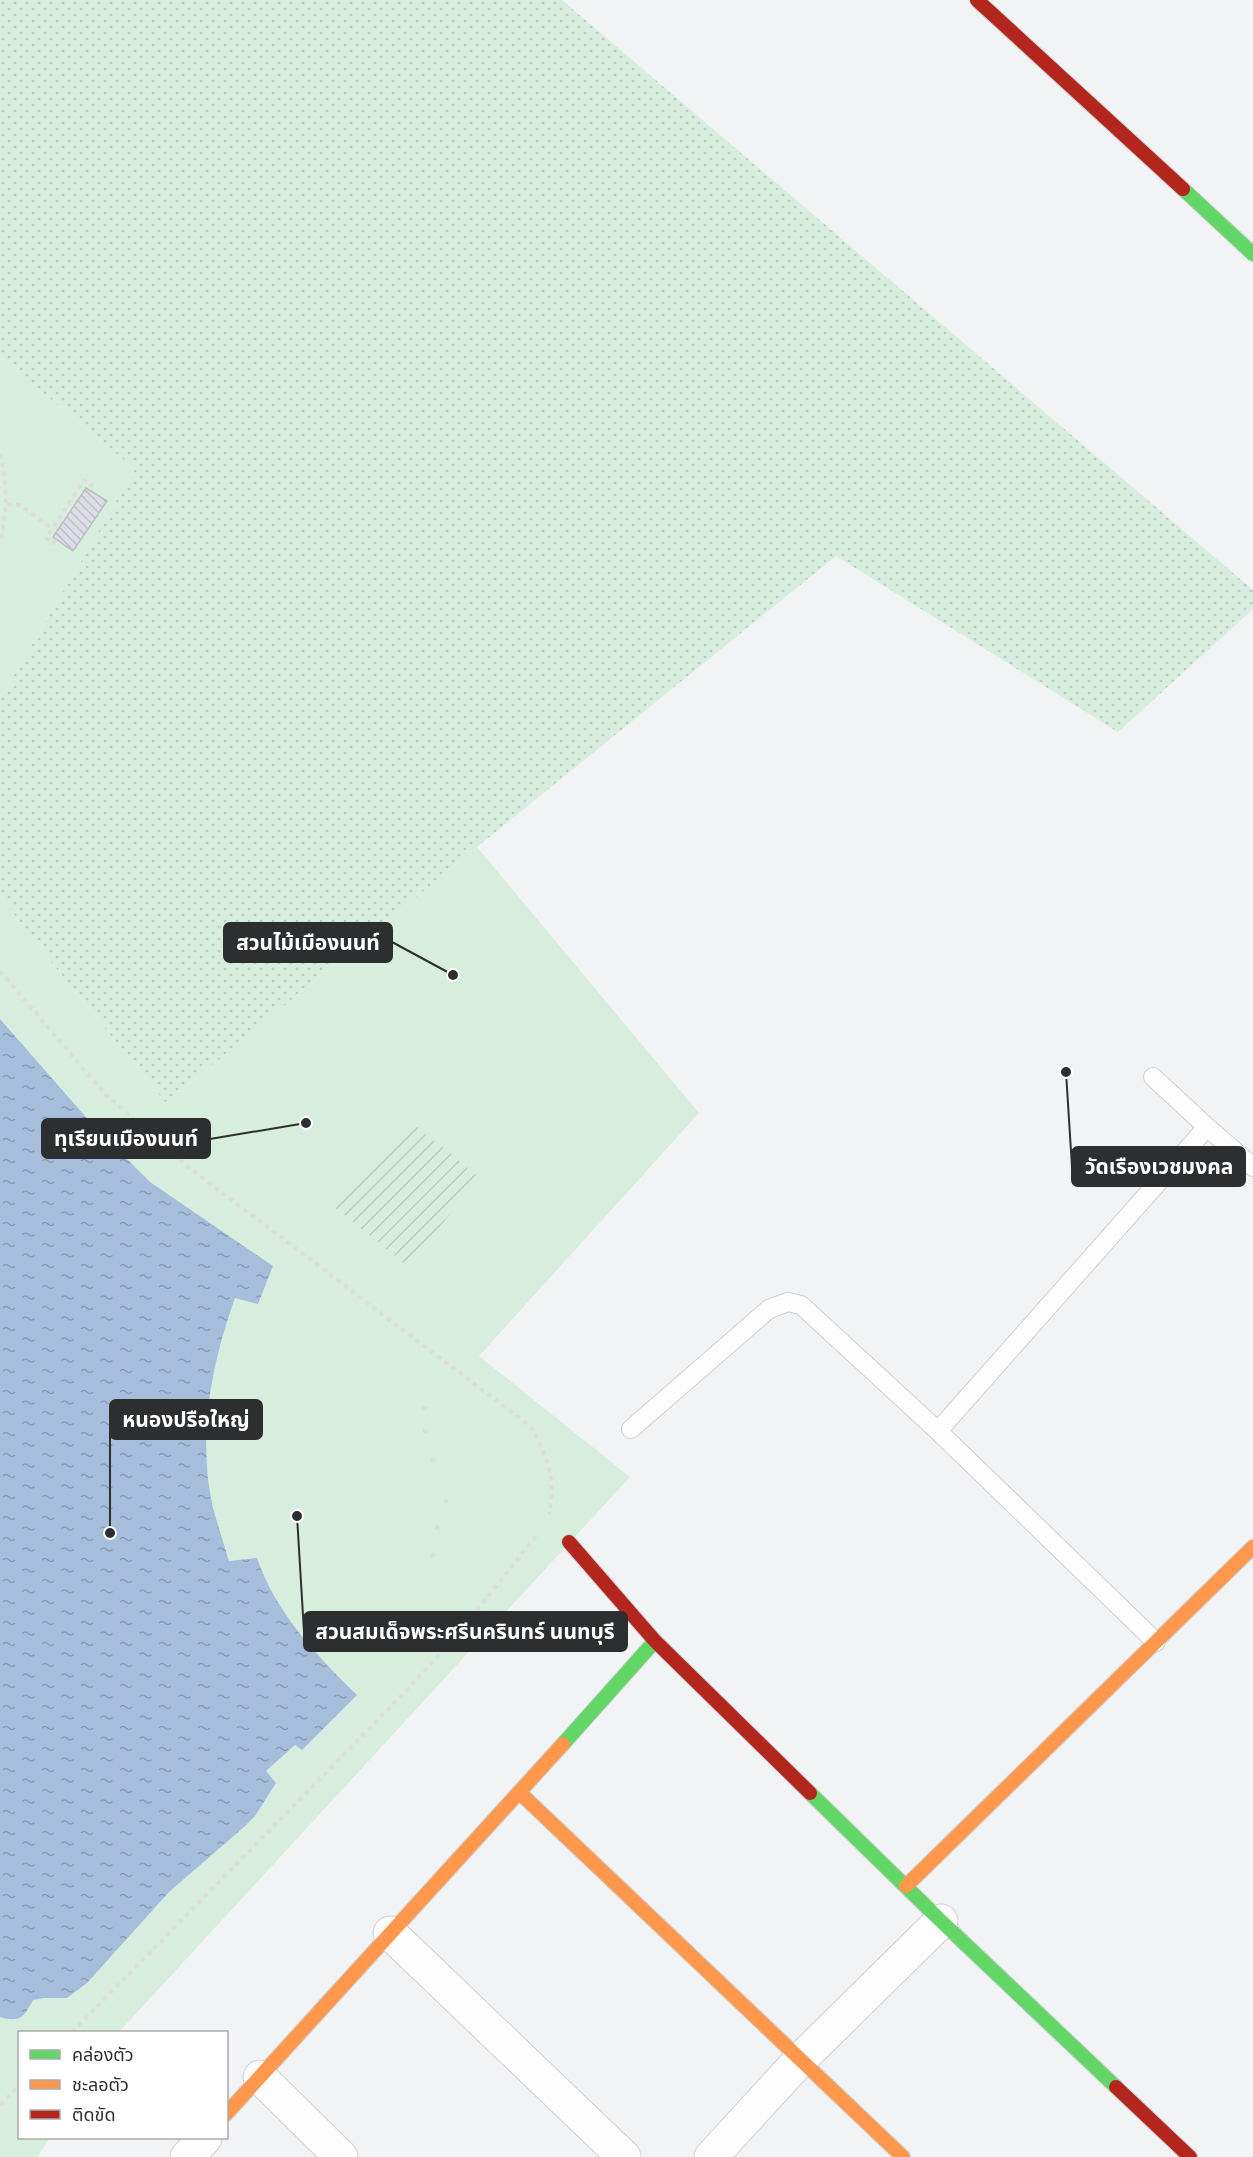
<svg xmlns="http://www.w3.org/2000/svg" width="1253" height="2157" viewBox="0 0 1253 2157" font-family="'IBM Plex Sans','Noto Sans Thai',sans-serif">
	<defs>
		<pattern id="grass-dots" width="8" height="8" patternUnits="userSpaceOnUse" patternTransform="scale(1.5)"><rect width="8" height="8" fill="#d7eede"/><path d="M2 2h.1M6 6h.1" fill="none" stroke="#b9ccbf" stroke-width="1.8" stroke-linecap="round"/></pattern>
		<pattern id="garden-furrows" width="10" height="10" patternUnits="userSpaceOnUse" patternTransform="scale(1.5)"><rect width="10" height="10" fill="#d7eede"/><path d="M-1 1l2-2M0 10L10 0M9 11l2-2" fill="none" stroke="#b9ccbf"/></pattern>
		<pattern id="water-ripples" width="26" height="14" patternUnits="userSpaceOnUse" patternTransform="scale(1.5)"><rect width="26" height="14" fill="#a6bedc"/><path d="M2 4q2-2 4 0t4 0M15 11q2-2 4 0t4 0" fill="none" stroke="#889bb3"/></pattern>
		<pattern id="building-back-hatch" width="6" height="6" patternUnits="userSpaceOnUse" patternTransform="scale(1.5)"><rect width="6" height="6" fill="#dddde7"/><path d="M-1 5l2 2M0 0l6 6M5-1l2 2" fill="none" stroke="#bebec6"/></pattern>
	</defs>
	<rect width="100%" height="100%" fill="#f2f3f5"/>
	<path fill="url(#grass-dots)" d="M0,0H562L1253,590V609L1118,732L836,556L477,847L166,1103L54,966L0,896V699L135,469L0,357Z"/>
	<path fill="#d7eede" d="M0,357L135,469L0,699Z
		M477,847L699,1113L479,1356L630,1477L119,2032H20V2138H50L37,2157H0V896L54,966L166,1103Z"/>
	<path fill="url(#garden-furrows)" d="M410,1121L480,1178L407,1266L333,1206Z"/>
	<path fill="url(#water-ripples)" d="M0,1019L92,1124L150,1182L273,1266L258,1304L235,1298C211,1365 197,1438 213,1508C218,1526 224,1544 229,1561L257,1558C275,1612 317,1656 357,1695L302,1750L295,1745L266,1771L276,1783L255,1816L244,1827L169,1892L87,1983L67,1998H44L33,2000C24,2017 20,2023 0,2017Z"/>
	<path fill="url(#building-back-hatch)" stroke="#bdbebf" stroke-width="1.5" d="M86,488L107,501L73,551L53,537Z"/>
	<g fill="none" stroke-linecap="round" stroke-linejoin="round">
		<g stroke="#cfd0d1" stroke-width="20">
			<path id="lane" d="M1153,1077L1207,1127
				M631,1429L769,1309L788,1302L801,1305L938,1431L1156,1642
				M938,1431L1207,1127L1253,1167"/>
		</g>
		<g stroke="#cfd0d1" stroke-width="35">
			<path id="street" d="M390,1933L624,2157
				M260,2077L341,2157
				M187,2157L205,2138
				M711,2157L800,2060L941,1921"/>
		</g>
		<g stroke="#cfd0d1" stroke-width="16">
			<path id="fast" d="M1183,189L1253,254
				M563,1744L655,1641
				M810,1793L941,1921L1116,2087"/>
		</g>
		<g stroke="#cfd0d1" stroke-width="16">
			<path id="slow" d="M520,1793L903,2157
				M906,1886L1253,1547
				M226,2114L563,1744"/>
		</g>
		<g stroke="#cfd0d1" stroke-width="16">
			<path id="jam" d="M977,0L1183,189
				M569,1542L655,1641L810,1793
				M1116,2087L1190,2157"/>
		</g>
		<path stroke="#ddd" stroke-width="4" stroke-dasharray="4.5 4.5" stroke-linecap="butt" d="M0,454C8,485 7,512 0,543
			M7,504L19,505L52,528
			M55,539L53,543L46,538L84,480L92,484L89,489
			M0,971L105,1094L187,1166L531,1427C548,1457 556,1480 549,1514
			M422,1408L427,1409
			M423,1431H428
			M431,1461L436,1459
			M444,1500L449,1502
			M435,1527L439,1528
			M431,1555L436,1556
			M72,2032L408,1689L458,1634L536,1536
			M0,2105L20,2085"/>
		<use href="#lane" stroke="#fdfdfe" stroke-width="18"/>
		<use href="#street" stroke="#fdfdfe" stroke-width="33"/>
		<use href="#fast" stroke="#63d668" stroke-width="14"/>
		<use href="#slow" stroke="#ff974d" stroke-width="14"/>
		<use href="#jam" stroke="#b3261e" stroke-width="14"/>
	</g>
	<path fill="none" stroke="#2d2e2f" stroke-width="2" d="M453 975L392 942M306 1123L210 1139M1066 1072L1072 1167M110 1533L110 1420M297 1516L304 1632"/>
	<g fill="#2d2e2f" stroke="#fff" stroke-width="2">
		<circle cx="453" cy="975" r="6"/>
		<circle cx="306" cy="1123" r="6"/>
		<circle cx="1066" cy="1072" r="6"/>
		<circle cx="110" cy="1533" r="6"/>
		<circle cx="297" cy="1516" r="6"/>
	</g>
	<g fill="#2d2e2f" stroke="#2d2e2f" stroke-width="2">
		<rect x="224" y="923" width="168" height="39" rx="6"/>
		<rect x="42" y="1119" width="168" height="39" rx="6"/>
		<rect x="1072" y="1147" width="173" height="39" rx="6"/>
		<rect x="110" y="1400" width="152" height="39" rx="6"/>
		<rect x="304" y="1612" width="323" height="39" rx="6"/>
	</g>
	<g font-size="21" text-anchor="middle" font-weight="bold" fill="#fff">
		<text x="308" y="950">สวนไม้เมืองนนท์</text>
		<text x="126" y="1146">ทุเรียนเมืองนนท์</text>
		<text x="1159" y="1174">วัดเรืองเวชมงคล</text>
		<text x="186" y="1427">หนองปรือใหญ่</text>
		<text x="465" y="1639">สวนสมเด็จพระศรีนครินทร์ นนทบุรี</text>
	</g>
	<rect x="18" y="2031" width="210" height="108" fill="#ffffff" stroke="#ababac" stroke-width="1.5"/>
	<rect x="30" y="2050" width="30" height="9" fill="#63d668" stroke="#ababac" stroke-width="1.5"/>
	<text x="72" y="2061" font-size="18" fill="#2d2e2f">คล่องตัว</text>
	<rect x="30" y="2080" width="30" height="9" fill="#ff974d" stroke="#ababac" stroke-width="1.5"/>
	<text x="72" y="2091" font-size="18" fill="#2d2e2f">ชะลอตัว</text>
	<rect x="30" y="2110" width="30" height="9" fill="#b3261e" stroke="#ababac" stroke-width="1.5"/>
	<text x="72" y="2121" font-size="18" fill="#2d2e2f">ติดขัด</text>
</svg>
